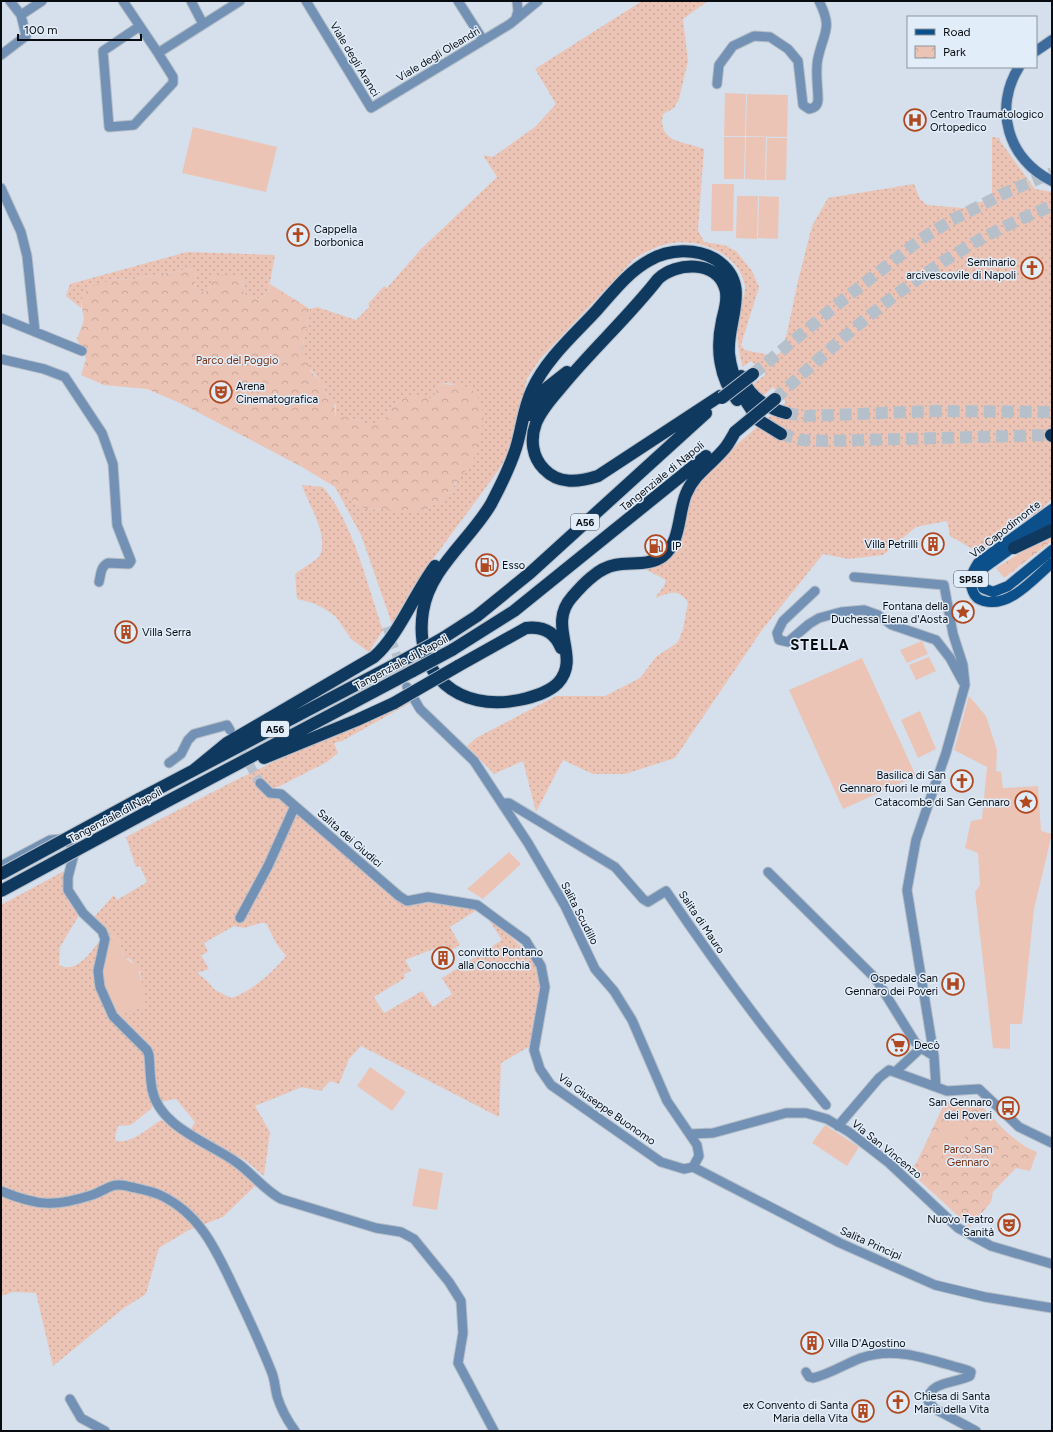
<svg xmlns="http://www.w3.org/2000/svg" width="1053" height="1432" viewBox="0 0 1053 1432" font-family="Figtree,sans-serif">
	<defs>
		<pattern id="grass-dots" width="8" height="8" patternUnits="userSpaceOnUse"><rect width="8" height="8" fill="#ecc4b6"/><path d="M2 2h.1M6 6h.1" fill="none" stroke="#c9a79b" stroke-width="1.8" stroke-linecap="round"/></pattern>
		<pattern id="park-crowns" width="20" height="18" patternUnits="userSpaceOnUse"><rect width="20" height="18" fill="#ecc4b6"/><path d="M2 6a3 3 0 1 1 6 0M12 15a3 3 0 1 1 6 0" fill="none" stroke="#c9a79b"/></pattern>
	</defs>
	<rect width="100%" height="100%" fill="#d5e0ec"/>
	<path fill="url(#grass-dots)" fill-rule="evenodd" d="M642,1H708L683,19L688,61L679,99L674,108L663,114C657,144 686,141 704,149L698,230L704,242L724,245L736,251L752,271L759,287L741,345L745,350L769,355H777L780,353L786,337L798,281L812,226L828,198L914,184L920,199L927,205L963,208L971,204L989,200L992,193V137L1000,138V141L1035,189L1052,192V499L1042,509L978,552L950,536L947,521L916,527L883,555L848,559L823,554L762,630L675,758L625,774H593L563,760L536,812L523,761L494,774L467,746L476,738L556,696H605L640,678L656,657L678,642L683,629L688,602C677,588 670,593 655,598L664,586L666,580L643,568L657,564L698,478L786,402L773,387L761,398L750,387L766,374L751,361L743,367C736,347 737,328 741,307C742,301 746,292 745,286C739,252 697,237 667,244C655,247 645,252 634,259L540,359L527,379L510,450L498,471L416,582L392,624L361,535L335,487L365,509L424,511L442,500L457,482L470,389L448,383L441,384L435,392L434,399C419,398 405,394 393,406C387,412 389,417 380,423H365L348,417H336V406L327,394L319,379L308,366L302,349L310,309L317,307L356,320L370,306L368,304L384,286L387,288L421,249L497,177L483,155L493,157L535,127L556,104L535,69Z
		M187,252L275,255L268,293L261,299L247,297L242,289L243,277L211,286L205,292L196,291L195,268L134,279L111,280L81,300V308L66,296L70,284Z
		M302,485L323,487C354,524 367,585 383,630L369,652L351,639L336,617L325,609L313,603L297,599L295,574C300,570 316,560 318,558C332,540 308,504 302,485Z
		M407,700L410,703L342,741L334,743L338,753L327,762L278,787L271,788L263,780L257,784L267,795L285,802L392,895L408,906L434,902L480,908L450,927L460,945L448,952L444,945L405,960L411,971L404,974L405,978L374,997L384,1013L422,991L433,1007L452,994L442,978L502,940L487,917L488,915L533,958L540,984L539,1009L530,1046L501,1063L499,1117L361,1046L349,1059L339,1084L330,1081L321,1091L302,1087L255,1106L270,1132L264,1176L246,1161L191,1129L195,1122L176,1099L160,1102L156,1089L151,1055L119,1017L122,1012L145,1007L140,972L131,960L124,957L119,940L108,933L94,917L114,895L117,900L147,882L140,866L136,867L126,837L232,782L290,754L356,727ZM261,923H266L276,943L286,956C273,972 251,992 231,998L215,990L206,980L197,973L209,969L201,955L208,952L204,943L234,926L244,928Z
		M66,870C61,889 65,898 77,913L78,917L60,947L59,965C77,975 92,950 102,938L97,985L146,1056L153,1105L152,1108L131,1125L118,1126L115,1137L116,1141C132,1144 148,1128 161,1120L233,1165L256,1185L223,1217L189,1230L159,1248L146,1294L124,1308L53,1366L36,1293L13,1292L1,1296V905Z"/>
	<path fill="url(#park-crowns)" d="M195,268L196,291L205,292L211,286L212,275L243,276L242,289L247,297L261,299L268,293L270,284L310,309L302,349L312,373L319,379L327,394L334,403L336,417H348L365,423H380C389,417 387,412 393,406C404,395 420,393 434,399L435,392L441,384L457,385L470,389L477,394L484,415L480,439L473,461L442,500L424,511H406L365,509L335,487L302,467L182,404L147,389L104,385L81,375L86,359L77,339L84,320L81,300L84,294L90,287L111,280L134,279Z
		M1052,533V541L1004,578L996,568Z
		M975,1099C995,1119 1010,1141 1037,1152L1030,1171L1016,1168L993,1192L991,1202L970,1227L908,1170L916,1164L944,1104L950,1101Z"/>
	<path fill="#ecc4b6" d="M725,93L746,94L745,136H724Z
		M747,94L788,95L787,137L746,136Z
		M193,127L277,147L266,192L182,173Z
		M724,137H745L744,179H724Z
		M746,137H766L765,180L745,179Z
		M767,138H787L786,180H766Z
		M712,184H734L733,231H711Z
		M737,196H758L757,239L736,238Z
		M759,196L779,197L778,239L758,238Z
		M922,641L928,654L907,663L900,650Z
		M929,657L936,671L916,680L909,665Z
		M862,658L916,776L843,809L789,690Z
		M969,696L986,716L997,750L996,771L1001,772L1003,788L1038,786L1041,831L1052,834L1034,909L1022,1024H1010V1049L993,1048L975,892L980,885L978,853L965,848L971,821L982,819L987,767L954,750Z
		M920,711L936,749L918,758L901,720Z
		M509,852L521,864L483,899L467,889Z
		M108,933L119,940L124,957L138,967L146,1005L145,1007L123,1012L119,1017C111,1006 102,991 102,977C101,962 109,948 108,933Z
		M370,1067L406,1092L392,1111L357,1086Z
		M951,1118L970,1127L953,1161L935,1152Z
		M825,1125L859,1147L847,1166L812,1143Z
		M419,1168L443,1173L437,1210L412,1206Z"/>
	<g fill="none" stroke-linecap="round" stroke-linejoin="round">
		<path stroke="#b6c0cb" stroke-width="9" stroke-dasharray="9 4.5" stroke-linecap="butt" d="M387,627L406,682
			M236,741L260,783"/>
		<path stroke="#b6c0cb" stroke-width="12" stroke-dasharray="12 6" stroke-linecap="butt" d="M753,374L839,303L921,239L952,220L1009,191L1052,173
			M775,399C862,319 940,249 1052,206
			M786,413L805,416L935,411L1052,412
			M781,434L802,440L827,441L1051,435"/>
		<g stroke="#b4bec9" stroke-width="11">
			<path id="minor" d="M123,1L158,53L240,1
				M191,1L203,24
				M306,1L371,108L510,24L538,1
				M458,1L483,40
				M21,15L42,1
				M516,18L518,11L517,1
				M140,26L103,51L109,127L134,125L173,83V77L158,53
				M1,55L26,36L21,15L10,1
				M717,84L719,65L733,46L754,36L770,37L788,49L798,61L803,105L809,109C815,108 818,105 818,99C818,86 815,71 818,58C824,31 833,29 819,1
				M1,188L21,232L27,256L35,332
				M1,318L82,351
				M1,359L44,369L65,377L102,433L113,464L117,525L131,561L129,564L108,563C100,567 101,575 99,582
				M854,577L944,585L953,634L963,665L965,685L946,753L916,840L907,890L934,1056L936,1087
				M815,591L783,621L777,633L779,640L788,642L809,624L819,618L841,612L864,610L878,615L892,625L936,640L950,658L963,682
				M407,687L420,709L474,761L528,843L565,906L595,969L614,991L632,1020L667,1101L697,1145L699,1156L693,1167
				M169,763L181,754L188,740L194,734L227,725L230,730
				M260,783L270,793L281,794L399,896L407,901L428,897L477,905L526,941L541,966L545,987L534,1050L540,1069L551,1085L661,1162L684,1169L693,1167
				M502,803H509L615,867L643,899L648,902L666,891C716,965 769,1037 826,1105
				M1,866L50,840L62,839L71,844L74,854L68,877V890L83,913L102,931L105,939L98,971L100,987L113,1016L147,1050L149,1055C150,1066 150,1078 152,1089C159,1127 208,1142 236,1162C252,1173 264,1190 281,1199L376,1228L401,1232L414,1239L449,1282L461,1301L463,1333L458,1363L494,1431
				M768,872L876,979L915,1042L921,1048L934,1056
				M240,918L268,866L295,806
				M895,1072L921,1048
				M838,1126L879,1078L889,1070L947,1091L979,1089L1019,1127L1052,1143
				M690,1134L713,1133L786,1113H806L827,1119L849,1132L889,1163L958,1228L991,1246L1052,1264
				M693,1167L840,1243L935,1285L985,1297L1052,1308
				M1,1191C37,1206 55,1207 92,1195C109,1189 112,1181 131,1187C140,1189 151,1191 160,1195C201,1214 217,1252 235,1290C248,1317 261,1345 272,1373C275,1381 275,1388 277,1396C281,1409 287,1420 295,1431
				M806,1372L809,1377L813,1378C830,1374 845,1364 861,1358C896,1345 933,1361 967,1370L971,1372L970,1376C957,1383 928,1381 928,1401L935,1409L976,1431
				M70,1399L81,1418L105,1431"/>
		</g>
		<g stroke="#b4bec9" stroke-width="12">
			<path id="secondary" d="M1036,51L1052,40
				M1019,67C993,108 1008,160 1052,181"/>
		</g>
		<g stroke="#b4bec9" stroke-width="12">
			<path id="primary" d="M1052,509L978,563C972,572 968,581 973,592C975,597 979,600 984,601C1010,608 1034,578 1052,563
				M1052,519L984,568L980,578L983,588L993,592L1008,586L1052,550"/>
		</g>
		<g stroke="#b4bec9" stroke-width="14">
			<path id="motorway" d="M741,376C749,396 766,408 786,413
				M720,396L598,476C579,482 559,485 544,469C532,457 530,439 536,423C542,408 554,396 564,384C594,348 629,316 658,279C676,262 716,260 725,288C729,299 724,311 722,321C716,348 719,378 737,400
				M529,415L544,390L567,372
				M752,416L781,434
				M735,432C732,437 729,443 725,448C712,464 694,474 686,494C678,513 681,542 663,556C649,566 631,562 615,565C598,568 583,584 572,597C546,626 582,657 558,683C548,693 533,697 519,700C459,712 413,675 423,611C430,568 470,540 491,504C500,487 510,467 516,448C522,429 523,409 532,390C546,359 574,335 597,310C613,292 629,271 650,260C669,249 696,248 715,259C754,284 726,320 729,354C732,380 744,400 759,420
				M1051,435L1052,436
				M1014,548L1052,530
				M443,638L477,616L530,573L706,413
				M452,650L514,611L706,456
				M458,666L526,628C543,626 555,632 561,648
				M264,758L357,720L394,703
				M194,770L227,743L374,657C399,635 414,594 435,566
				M139,799L409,657
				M147,812L413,671"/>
		</g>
		<use href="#minor" stroke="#7391b4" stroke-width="9"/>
		<use href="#secondary" stroke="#3d6b9c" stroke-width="10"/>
		<use href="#primary" stroke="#0b4f8b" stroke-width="10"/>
		<use href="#motorway" stroke="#103960" stroke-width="12"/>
		<g stroke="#b4bec9" stroke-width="14" stroke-linecap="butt">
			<path id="motorway-bridge" d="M722,398L753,374
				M735,432L775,399
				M409,657L443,638
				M413,671L452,650
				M394,703L458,666
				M1,874L139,799
				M1,891L147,812"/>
		</g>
		<use href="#motorway-bridge" stroke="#103960" stroke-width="12"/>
	</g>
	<defs>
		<g id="hospital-ring" transform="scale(1.15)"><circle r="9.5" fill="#e2edfa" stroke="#b04920" stroke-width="1.5"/><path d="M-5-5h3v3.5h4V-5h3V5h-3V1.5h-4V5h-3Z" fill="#b04920"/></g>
		<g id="church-ring" transform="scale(1.15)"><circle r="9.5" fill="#e2edfa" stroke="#b04920" stroke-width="1.5"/><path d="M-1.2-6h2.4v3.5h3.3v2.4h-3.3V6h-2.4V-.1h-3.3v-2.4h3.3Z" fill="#b04920"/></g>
		<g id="theatre-ring" transform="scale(1.15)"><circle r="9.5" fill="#e2edfa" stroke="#b04920" stroke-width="1.5"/><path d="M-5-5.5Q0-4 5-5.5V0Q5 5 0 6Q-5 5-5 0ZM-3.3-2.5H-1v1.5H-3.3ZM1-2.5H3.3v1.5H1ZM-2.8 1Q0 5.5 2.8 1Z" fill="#b04920"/></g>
		<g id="building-ring" transform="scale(1.15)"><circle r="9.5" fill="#e2edfa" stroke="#b04920" stroke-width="1.5"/><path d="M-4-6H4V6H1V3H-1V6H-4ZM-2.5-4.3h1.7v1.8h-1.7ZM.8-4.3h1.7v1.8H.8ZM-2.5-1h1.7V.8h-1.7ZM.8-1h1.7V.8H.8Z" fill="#b04920"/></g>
		<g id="fuel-ring" transform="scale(1.15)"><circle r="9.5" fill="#e2edfa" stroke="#b04920" stroke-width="1.5"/><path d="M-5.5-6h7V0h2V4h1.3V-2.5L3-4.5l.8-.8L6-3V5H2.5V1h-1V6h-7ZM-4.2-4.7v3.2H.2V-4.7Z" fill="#b04920"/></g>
		<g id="sight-ring" transform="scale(1.15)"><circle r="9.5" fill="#e2edfa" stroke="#b04920" stroke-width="1.5"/><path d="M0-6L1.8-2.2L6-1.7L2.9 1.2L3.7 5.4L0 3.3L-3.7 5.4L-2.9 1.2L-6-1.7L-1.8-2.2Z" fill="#b04920"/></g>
		<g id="supermarket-ring" transform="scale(1.15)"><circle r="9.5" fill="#e2edfa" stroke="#b04920" stroke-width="1.5"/><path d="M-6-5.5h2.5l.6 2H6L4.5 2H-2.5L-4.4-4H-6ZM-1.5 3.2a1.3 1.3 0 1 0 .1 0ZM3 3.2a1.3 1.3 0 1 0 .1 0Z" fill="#b04920"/></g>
		<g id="bus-ring" transform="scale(1.15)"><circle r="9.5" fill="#e2edfa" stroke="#b04920" stroke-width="1.5"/><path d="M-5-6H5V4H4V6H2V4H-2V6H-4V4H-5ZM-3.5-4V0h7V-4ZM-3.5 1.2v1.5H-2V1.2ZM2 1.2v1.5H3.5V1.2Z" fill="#b04920"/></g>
	</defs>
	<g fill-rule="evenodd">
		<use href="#hospital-ring" x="915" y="120"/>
		<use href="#church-ring" x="298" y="235"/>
		<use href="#church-ring" x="1032" y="268"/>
		<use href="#theatre-ring" x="221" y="392"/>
		<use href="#building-ring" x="933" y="544"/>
		<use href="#fuel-ring" x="656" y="546"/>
		<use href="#fuel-ring" x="487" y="565"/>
		<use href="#sight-ring" x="963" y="612"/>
		<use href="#building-ring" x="126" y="632"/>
		<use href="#church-ring" x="962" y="781"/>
		<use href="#sight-ring" x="1026" y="802"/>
		<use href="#building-ring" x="443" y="958"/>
		<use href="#hospital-ring" x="953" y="984"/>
		<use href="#supermarket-ring" x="898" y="1045"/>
		<use href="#bus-ring" x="1008" y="1108"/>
		<use href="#theatre-ring" x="1009" y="1225"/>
		<use href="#building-ring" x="812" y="1343"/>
		<use href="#church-ring" x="898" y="1402"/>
		<use href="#building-ring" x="863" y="1411"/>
	</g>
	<g text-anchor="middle" stroke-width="3" stroke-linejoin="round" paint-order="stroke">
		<g fill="#e2edfa" stroke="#495056" stroke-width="1">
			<rect x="571" y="514" width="28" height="16" rx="3"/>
			<rect x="954" y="571" width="34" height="16" rx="3"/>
			<rect x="261" y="721" width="28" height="16" rx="3"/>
		</g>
		<g font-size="10" font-weight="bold" fill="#080c10">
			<text x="585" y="526">A56</text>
			<text x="971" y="583">SP58</text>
			<text x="275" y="733">A56</text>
		</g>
		<g font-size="11" fill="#080c10" stroke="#e2edfa">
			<text transform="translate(438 54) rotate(-31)" y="4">Viale degli Oleandri</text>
			<text transform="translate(355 59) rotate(59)" y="4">Viale degli Aranci</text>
			<text transform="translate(662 476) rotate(-39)" y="4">Tangenziale di Napoli</text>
			<text transform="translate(1005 529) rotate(-38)" y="4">Via Capodimonte</text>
			<text transform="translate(401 662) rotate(-28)" y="4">Tangenziale di Napoli</text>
			<text transform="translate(115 815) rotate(-28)" y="4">Tangenziale di Napoli</text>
			<text transform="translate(350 838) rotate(41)" y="4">Salita dei Giudici</text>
			<text transform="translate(580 913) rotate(63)" y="4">Salita Scudillo</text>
			<text transform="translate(702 922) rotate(56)" y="4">Salita di Mauro</text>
			<text transform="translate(607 1109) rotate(35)" y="4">Via Giuseppe Buonomo</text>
			<text transform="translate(887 1149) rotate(39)" y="4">Via San Vincenzo</text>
			<text transform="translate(871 1243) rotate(24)" y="4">Salita Principi</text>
		</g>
		<g font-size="11" fill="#080c10" stroke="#e2edfa" text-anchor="start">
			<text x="930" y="118">Centro Traumatologico<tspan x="930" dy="13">Ortopedico</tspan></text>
			<text x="314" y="233">Cappella<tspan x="314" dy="13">borbonica</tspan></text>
			<text x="1016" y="266" text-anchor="end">Seminario<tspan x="1016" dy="13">arcivescovile di Napoli</tspan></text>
			<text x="236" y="390">Arena<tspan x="236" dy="13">Cinematografica</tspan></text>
			<text x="918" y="548" text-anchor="end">Villa Petrilli</text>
			<text x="672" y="550">IP</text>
			<text x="502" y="569">Esso</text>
			<text x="948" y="610" text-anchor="end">Fontana della<tspan x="948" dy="13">Duchessa Elena d'Aosta</tspan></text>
			<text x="142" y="636">Villa Serra</text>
			<text x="946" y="779" text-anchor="end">Basilica di San<tspan x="946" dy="13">Gennaro fuori le mura</tspan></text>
			<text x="1010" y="806" text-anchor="end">Catacombe di San Gennaro</text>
			<text x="458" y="956">convitto Pontano<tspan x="458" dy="13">alla Conocchia</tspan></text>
			<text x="938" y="982" text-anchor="end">Ospedale San<tspan x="938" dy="13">Gennaro dei Poveri</tspan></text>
			<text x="914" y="1049">Decò</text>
			<text x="992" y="1106" text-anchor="end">San Gennaro<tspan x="992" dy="13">dei Poveri</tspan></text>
			<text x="994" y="1223" text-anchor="end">Nuovo Teatro<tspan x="994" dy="13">Sanità</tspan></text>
			<text x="828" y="1347">Villa D'Agostino</text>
			<text x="914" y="1400">Chiesa di Santa<tspan x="914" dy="13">Maria della Vita</tspan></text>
			<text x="848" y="1409" text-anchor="end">ex Convento di Santa<tspan x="848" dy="13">Maria della Vita</tspan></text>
		</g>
		<g font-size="11" fill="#783114" stroke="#e2edfa">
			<text x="237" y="364">Parco del Poggio</text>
			<text x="968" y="1153">Parco San<tspan x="968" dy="13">Gennaro</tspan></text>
		</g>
		<g font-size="15" font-weight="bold" letter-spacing="1" fill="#080c10" stroke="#e2edfa">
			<text x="820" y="650">STELLA</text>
		</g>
	</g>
	<rect width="1053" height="1432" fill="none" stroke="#080c10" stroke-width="4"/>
	<rect x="907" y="16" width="130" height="52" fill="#e2edfa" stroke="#8b939c"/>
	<rect x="915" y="29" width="20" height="6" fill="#0b4f8b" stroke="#8b939c"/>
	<text x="943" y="36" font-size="12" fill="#080c10">Road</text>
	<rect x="915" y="46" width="20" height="12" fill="url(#park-crowns)" stroke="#8b939c"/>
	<text x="943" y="56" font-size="12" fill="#080c10">Park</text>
	<path d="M18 34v6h123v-6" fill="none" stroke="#080c10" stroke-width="2"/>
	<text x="24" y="34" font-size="12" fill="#080c10" stroke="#e2edfa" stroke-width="3" paint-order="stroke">100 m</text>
</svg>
